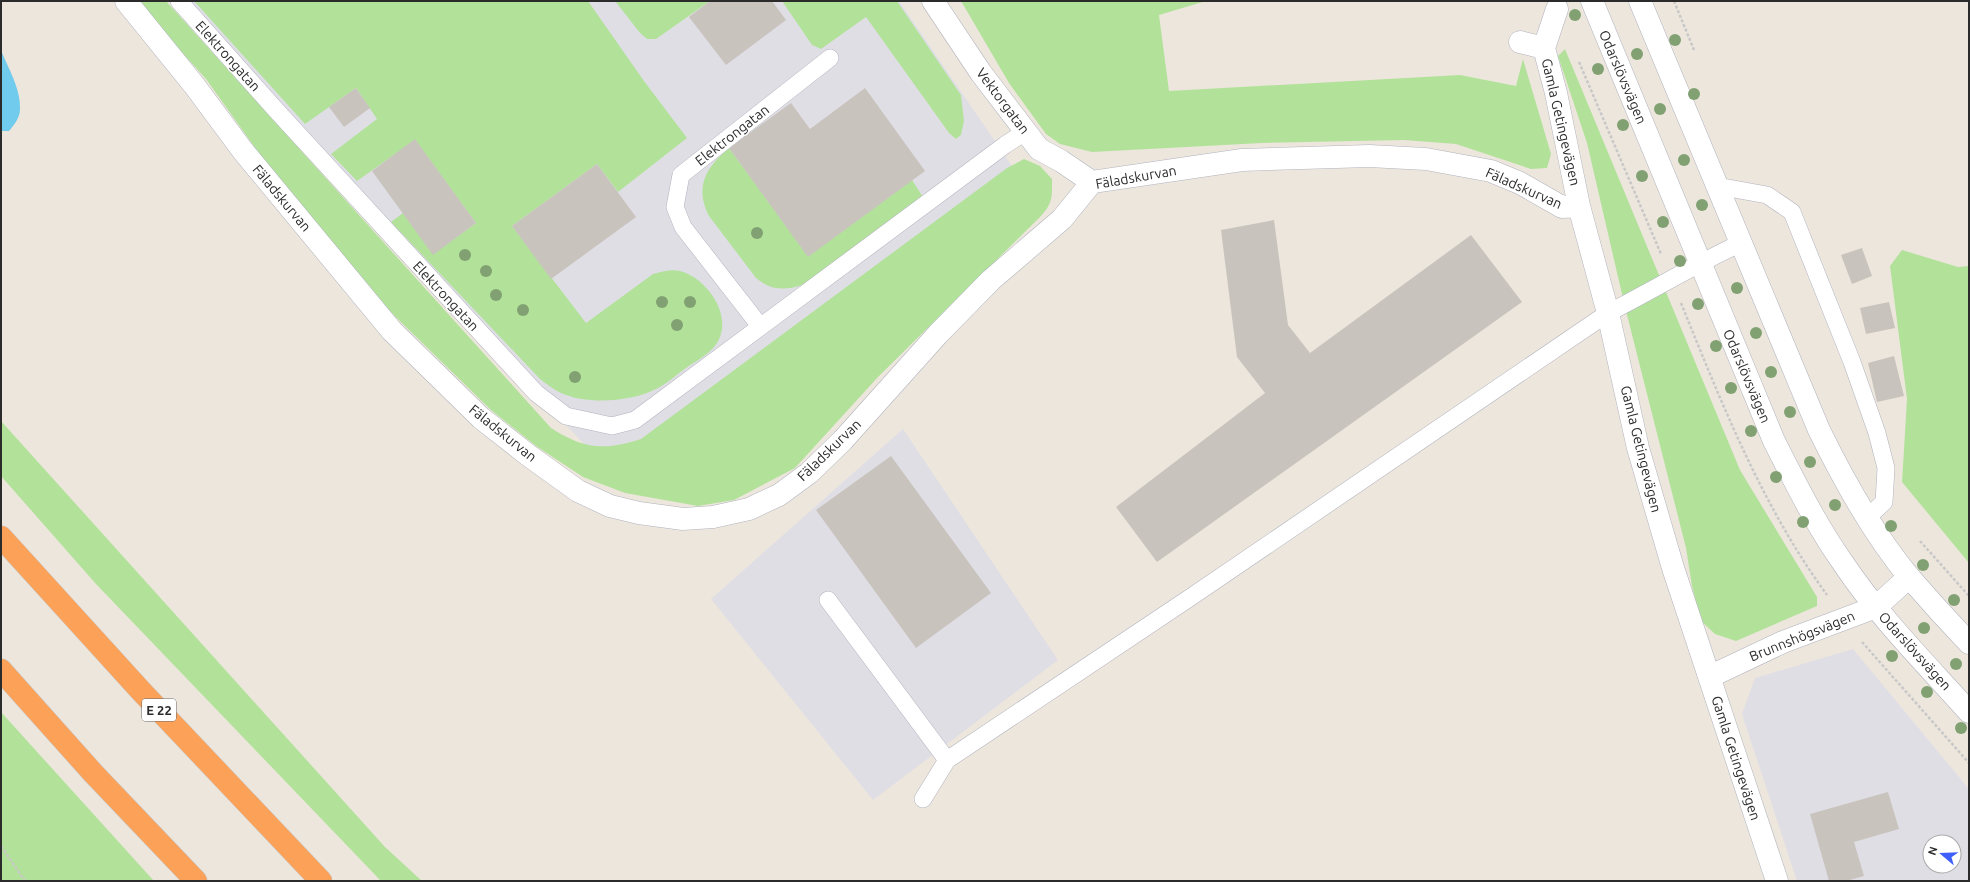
<svg xmlns="http://www.w3.org/2000/svg" width="1970" height="882" viewBox="0 0 1970 882" font-family="Ubuntu,sans-serif">
	<rect width="100%" height="100%" fill="#ede6dd"/>
	<path fill="#e0dee5" fill-rule="evenodd" d="M177,1H899L1012,166L616,479Z
		M903,429L1058,660L873,800L711,599Z
		M1853,649L1969,789V881H1797L1742,714L1755,678ZM1930,842H1954V866H1930Z"/>
	<path fill="#b2e29a" d="M136,1H166L551,428C584,449 603,451 641,439L1007,168L1024,159L1040,166L1052,179C1052,198 1053,203 1040,217L878,377L795,468L734,500L698,506L625,493L583,477L536,446L491,410L365,287L289,195L206,79Z
		M194,1H588L644,81L687,138L618,192L597,164L512,226L586,323L653,274C661,272 671,269 680,271C707,278 734,316 717,343C710,354 696,361 686,368C676,375 667,384 656,389C631,402 587,405 561,393C554,390 547,384 540,379L391,222L403,213L433,254L476,223L415,140L357,181L331,154L377,119L356,88L305,124Z
		M615,1H710L656,39H647L640,33Z
		M782,1H897L961,95L964,121L961,135L956,139L949,133L866,17L821,49L812,45Z
		M961,1H1206L1159,15L1169,91L1460,75L1516,86L1523,59L1551,154L1547,168L1531,169L1456,144L1404,140L1262,143L1092,152L1060,144L1046,134L1009,83Z
		M1565,49L1740,470L1817,597V606L1736,641L1715,634L1701,621L1692,586L1686,548L1625,307L1587,143L1558,56Z
		M729,148L808,256L912,180L923,197L802,285C784,291 770,290 756,278L709,216C694,187 706,167 729,148Z
		M1902,250L1958,267L1969,266V563L1902,482L1907,399L1890,266Z
		M1,421L385,847L422,881H381L96,584L1,476Z
		M1,712L154,881H1Z"/>
	<path fill="#71cbed" d="M1,50C8,68 21,89 20,109C20,118 14,125 9,131H1Z"/>
	<path fill="#c8c3bd" d="M710,1H772L786,20L726,65L689,17Z
		M356,88L370,108L344,127L329,107Z
		M865,88L925,171L808,257L729,148L791,103L810,129Z
		M415,139L476,223L433,255L372,171Z
		M597,164L636,217L551,279L512,226Z
		M1274,220L1288,325L1310,353L1471,235L1522,302L1157,562L1116,507L1265,393L1237,357L1221,230Z
		M1862,248L1872,276L1852,284L1841,255Z
		M1889,302L1895,328L1866,334L1860,308Z
		M1894,356L1904,396L1877,402L1868,363Z
		M891,456L991,593L916,648L816,510Z
		M1888,792L1899,829L1854,842L1864,876L1846,881H1829L1810,814Z"/>
	<g fill="none" stroke-linecap="round" stroke-linejoin="round">
		<g stroke="#b1b3be" stroke-width="18">
			<path id="lane" d="M179,1L275,109L536,393L566,416L612,426L635,420L1005,145L1025,132
				M1717,186L1767,195L1792,212L1852,362L1877,433L1886,468L1884,502L1868,517
				M760,326L683,227L675,207L681,175L830,58
				M828,600L947,760
				M923,799L947,760L1188,599L1608,313C1653,290 1696,264 1741,243"/>
		</g>
		<g stroke="#b1b3be" stroke-width="23">
			<path id="street" d="M126,1L194,85L243,151L392,331L481,418L528,455L578,491L610,506L639,513L683,519L713,517L749,509L779,495L809,473L843,440L938,334L991,280L1062,219L1092,182L1242,160L1369,156L1426,159L1491,171L1520,183L1562,207L1579,206
				M933,1L981,73L1039,149L1061,161L1092,182
				M1557,9L1544,48L1556,93L1579,206L1608,313L1638,448L1673,568L1777,881
				M1520,42L1544,48
				M1709,677L1783,642L1876,607L1909,577"/>
		</g>
		<g stroke="#b1b3be" stroke-width="23">
			<path id="secondary" d="M1592,1L1774,441C1795,482 1816,525 1843,563C1879,617 1926,664 1969,712
				M1640,1L1819,430C1844,481 1873,534 1910,578C1929,600 1949,622 1969,643"/>
		</g>
		<g stroke="#c8c8c8" stroke-width="23">
			<path id="highway" d="M1,537L141,691L321,881
				M1,670L93,773L196,881"/>
		</g>
		<path stroke="#c8c8c8" stroke-width="2.5" stroke-dasharray="3 2" stroke-linecap="butt" d="M1674,1L1694,50
			M1579,62L1661,254
			M1681,303C1722,404 1762,506 1827,595
			M1920,541L1969,596
			M1862,642L1969,763
			M1,846L25,881"/>
		<use href="#lane" stroke="#fff" stroke-width="17"/>
		<use href="#street" stroke="#fff" stroke-width="22"/>
		<use href="#secondary" stroke="#fff" stroke-width="22"/>
		<use href="#highway" stroke="#fca158" stroke-width="22"/>
	</g>
	<g fill="#82a172">
		<circle cx="1575" cy="15" r="6"/>
		<circle cx="1675" cy="40" r="6"/>
		<circle cx="1637" cy="54" r="6"/>
		<circle cx="1598" cy="69" r="6"/>
		<circle cx="1694" cy="94" r="6"/>
		<circle cx="1660" cy="109" r="6"/>
		<circle cx="1623" cy="125" r="6"/>
		<circle cx="1684" cy="160" r="6"/>
		<circle cx="1642" cy="176" r="6"/>
		<circle cx="1702" cy="205" r="6"/>
		<circle cx="1663" cy="222" r="6"/>
		<circle cx="757" cy="233" r="6"/>
		<circle cx="465" cy="255" r="6"/>
		<circle cx="1680" cy="261" r="6"/>
		<circle cx="486" cy="271" r="6"/>
		<circle cx="1737" cy="288" r="6"/>
		<circle cx="496" cy="295" r="6"/>
		<circle cx="662" cy="302" r="6"/>
		<circle cx="690" cy="302" r="6"/>
		<circle cx="1698" cy="304" r="6"/>
		<circle cx="523" cy="310" r="6"/>
		<circle cx="677" cy="325" r="6"/>
		<circle cx="1756" cy="333" r="6"/>
		<circle cx="1716" cy="346" r="6"/>
		<circle cx="1771" cy="372" r="6"/>
		<circle cx="575" cy="377" r="6"/>
		<circle cx="1731" cy="388" r="6"/>
		<circle cx="1790" cy="412" r="6"/>
		<circle cx="1751" cy="431" r="6"/>
		<circle cx="1810" cy="462" r="6"/>
		<circle cx="1776" cy="477" r="6"/>
		<circle cx="1835" cy="505" r="6"/>
		<circle cx="1803" cy="522" r="6"/>
		<circle cx="1891" cy="526" r="6"/>
		<circle cx="1923" cy="565" r="6"/>
		<circle cx="1954" cy="600" r="6"/>
		<circle cx="1924" cy="628" r="6"/>
		<circle cx="1892" cy="656" r="6"/>
		<circle cx="1956" cy="664" r="6"/>
		<circle cx="1927" cy="692" r="6"/>
		<circle cx="1961" cy="728" r="6"/>
	</g>
	<g text-anchor="middle" stroke-width="3" stroke-linejoin="round" paint-order="stroke">
		<rect fill="#fff" stroke="#6b6b6b" stroke-width="1" x="142" y="699" width="34" height="22" rx="3"/>
		<g font-size="13" font-weight="bold" fill="#2b2b2b">
			<text x="159" y="715">E 22</text>
		</g>
		<g font-size="14" fill="#2b2b2b" stroke="#fff">
			<text transform="translate(228 56) rotate(48)" y="5">Elektrongatan</text>
			<text transform="translate(1623 77) rotate(67)" y="5">Odarslövsvägen</text>
			<text transform="translate(1003 101) rotate(53)" y="5">Vektorgatan</text>
			<text transform="translate(1561 122) rotate(77)" y="5">Gamla Getingevägen</text>
			<text transform="translate(732 135) rotate(-38)" y="5">Elektrongatan</text>
			<text transform="translate(1136 177) rotate(-10)" y="5">Fäladskurvan</text>
			<text transform="translate(1524 188) rotate(24)" y="5">Fäladskurvan</text>
			<text transform="translate(282 198) rotate(50)" y="5">Fäladskurvan</text>
			<text transform="translate(446 296) rotate(47)" y="5">Elektrongatan</text>
			<text transform="translate(1747 376) rotate(67)" y="5">Odarslövsvägen</text>
			<text transform="translate(503 433) rotate(39)" y="5">Fäladskurvan</text>
			<text transform="translate(1641 449) rotate(76)" y="5">Gamla Getingevägen</text>
			<text transform="translate(829 450) rotate(-44)" y="5">Fäladskurvan</text>
			<text transform="translate(1802 636) rotate(-22)" y="5">Brunnshögsvägen</text>
			<text transform="translate(1915 651) rotate(48)" y="5">Odarslövsvägen</text>
			<text transform="translate(1736 758) rotate(72)" y="5">Gamla Getingevägen</text>
		</g>
	</g>
	<rect width="1970" height="882" fill="none" stroke="#2b2b2b" stroke-width="4"/>
	<g transform="translate(1942 854) rotate(289)"><circle r="19" fill="#ffffff" stroke="#aaaaaa"/>
	<path d="M0-3L7 15L0 10L-7 15Z" fill="#3f60f8"/>
	<text y="-6" font-size="11" font-weight="bold" text-anchor="middle" fill="#2b2b2b">N</text>
	</g>
</svg>
